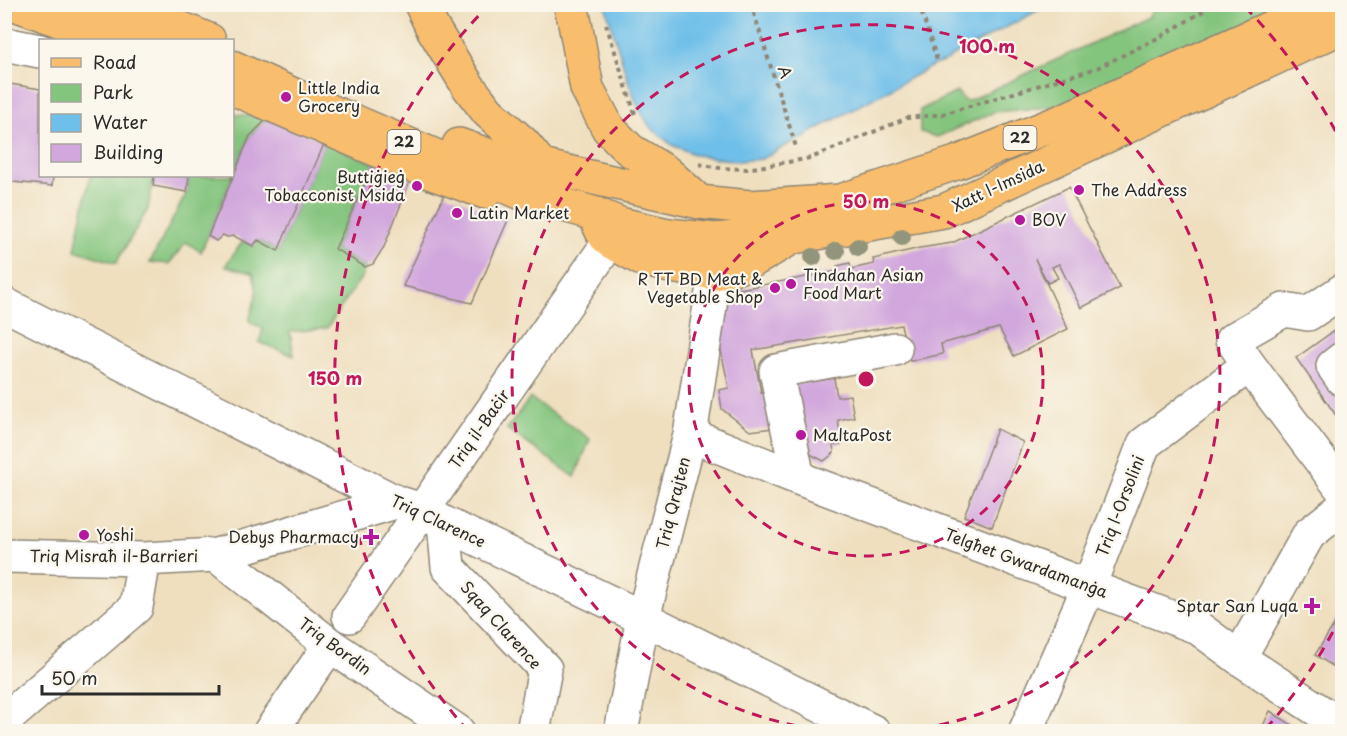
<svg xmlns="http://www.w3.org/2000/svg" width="1347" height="736" viewBox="0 0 1347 736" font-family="'Playpen Sans',sans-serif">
	<rect width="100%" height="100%" fill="#fbf7ec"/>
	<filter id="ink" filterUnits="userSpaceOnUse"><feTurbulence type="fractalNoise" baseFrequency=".0167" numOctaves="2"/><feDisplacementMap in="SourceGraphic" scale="12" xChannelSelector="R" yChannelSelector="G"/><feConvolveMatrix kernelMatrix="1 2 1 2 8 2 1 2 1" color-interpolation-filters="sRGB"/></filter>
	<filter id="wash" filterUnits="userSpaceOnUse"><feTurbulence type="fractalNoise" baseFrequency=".008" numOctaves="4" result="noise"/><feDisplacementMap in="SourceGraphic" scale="24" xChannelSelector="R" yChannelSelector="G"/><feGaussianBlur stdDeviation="1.35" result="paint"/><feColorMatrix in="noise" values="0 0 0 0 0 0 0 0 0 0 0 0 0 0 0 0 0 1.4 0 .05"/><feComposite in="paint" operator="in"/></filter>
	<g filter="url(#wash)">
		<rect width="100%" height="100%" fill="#efdfbf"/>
		<path fill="#84c57e" stroke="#587854" stroke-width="1.5" d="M1153,5H1309L1076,105L994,112L937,137L920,132V110L957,92L966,102L1150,16Z
			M233,114L269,117L250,136L201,252L186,242L169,264L150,262L187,192L189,176H232Z
			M325,142L374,163L335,249L365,267L363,275L327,328L290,332L294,356L259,342L263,329L249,321L257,292L253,273L225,266L243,241L253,246L258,240L278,251Z
			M90,176H154L148,209L116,263L75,250Z
			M530,398L590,439L575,477L507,429Z"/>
		<path fill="#6ebfe9" stroke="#4c758a" stroke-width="1.5" d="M605,5V4L1048,5L949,58V60L934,65L808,134L807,137L794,141L762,159L737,161L696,155L672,145L650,127L639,109L629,84Z"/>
		<g id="blocks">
			<path fill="#d1a7dd" d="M4,83L40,89V176H53L52,186L4,181Z
				M269,117L325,142L278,251L258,240L253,246L234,236L227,237L223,235L216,241L208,236L250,136Z
				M374,163L411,179L384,247L373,264L365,267L335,249Z
				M154,176H189L187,192L153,186Z
				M1069,187L1120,288L1081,308L1059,264L1052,267L1058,278L1048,283L1035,259L1068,329L1014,356L999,328L941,344L943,354L910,361L901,325L753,350L761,393L767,391L773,428L750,431L722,409L719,390L729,388L716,328L718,293L839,271L837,266L850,263L851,269L874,264L873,259L920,248L952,243Z
				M445,193L508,220L472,303L403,286Z
				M1342,325V424L1296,358Z
				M834,378L837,397L850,395L854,417L838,420L842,444L833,445L834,453L824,461L810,454L789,385Z
				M997,429L1023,442L992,527L964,516Z
				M1340,615L1342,616V672L1315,655Z
				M1270,711L1303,732H1260Z"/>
		</g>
	</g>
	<g filter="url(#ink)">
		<use href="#blocks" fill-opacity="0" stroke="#8d8575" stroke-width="1.5"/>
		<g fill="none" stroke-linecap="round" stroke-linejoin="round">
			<g stroke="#8d8575" stroke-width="36">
				<path id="minor" d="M4,44L40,51
					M1342,291L1308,314L1284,310L1232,340L1249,365L1342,489
					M4,304L396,502L422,510L444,523L643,618L874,732
					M1342,359L1333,366L1342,379
					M690,435L798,478L1197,627L1239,658L1342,726
					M798,478L776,371L895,349
					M444,523L448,567L545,669L533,732
					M216,555L330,645L458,732
					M4,556L144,559L216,555L396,502
					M349,616L610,241
					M1239,658L1309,534L1342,508
					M4,721L136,607L144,559
					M270,732L330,645
					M621,732L643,618L690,435L715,273
					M1025,732L1089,586L1144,444L1249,365"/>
			</g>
			<g stroke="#8d8575" stroke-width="36">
				<path id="major" d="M15,4L113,40
					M421,4L432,27L468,86L488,112L523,143L542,166
					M232,88L429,172L485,192"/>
			</g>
			<g stroke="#8d8575" stroke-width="36">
				<path id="highway" d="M74,4L165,40
					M570,4L574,18L587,88L608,128L630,150L666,172L696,199
					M144,13L209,40
					M232,67L309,102L524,194L596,214L620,224L668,235L715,240L758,236L794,237L944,211L1342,27
					M459,145L493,157L542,166L699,202L750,207L840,201L956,163L1062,121L1323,4
					M596,215C598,224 603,235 610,241L642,259L670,266L715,273L745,265L793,237"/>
			</g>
			<path stroke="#8d8575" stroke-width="4" stroke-dasharray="4.5 4.5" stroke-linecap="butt" d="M751,4L796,147
				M919,4L937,60
				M606,24L635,114
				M699,164L720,168L747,169L811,158L907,118L943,114L1097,68L1162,36L1215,4"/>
			<use href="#minor" stroke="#fff" stroke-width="33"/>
			<use href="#major" stroke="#f9be6d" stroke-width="33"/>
			<use href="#highway" stroke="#f9be6d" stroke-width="33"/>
		</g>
		<g fill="#92957b">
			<circle cx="902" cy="237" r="9"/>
			<circle cx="858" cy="247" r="9"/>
			<circle cx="836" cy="251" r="9"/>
			<circle cx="813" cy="257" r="9"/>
		</g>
	</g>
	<g fill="none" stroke="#c2185b" stroke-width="3" stroke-dasharray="10 8">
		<circle cx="866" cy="379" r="177"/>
		<path d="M832 731A354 354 0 1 1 900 731"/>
		<path d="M1341 616A531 531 0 0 1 1264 731M468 731A531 531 0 0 1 487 7M1245 7A531 531 0 0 1 1341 142"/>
	</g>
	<g fill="#b5179e" stroke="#fbf7ec" stroke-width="2">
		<circle cx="286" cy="97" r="6"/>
		<circle cx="417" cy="186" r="6"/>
		<circle cx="1079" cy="190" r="6"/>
		<circle cx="457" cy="213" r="6"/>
		<circle cx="1020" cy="220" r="6"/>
		<circle cx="791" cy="284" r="6"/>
		<circle cx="775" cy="288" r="6"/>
		<circle cx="801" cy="435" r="6"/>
		<circle cx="84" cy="535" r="6"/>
		<path d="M368 528h6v6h6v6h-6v6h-6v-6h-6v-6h6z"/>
		<path d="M1309 597h6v6h6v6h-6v6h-6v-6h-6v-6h6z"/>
	</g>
	<g text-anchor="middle" stroke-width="4.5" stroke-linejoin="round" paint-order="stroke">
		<g fill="#fbf7ec" stroke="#696865" stroke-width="1.5">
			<rect x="1003.5" y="126" width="33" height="24" rx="4.5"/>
			<rect x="387.5" y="130" width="33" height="24" rx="4.5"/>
		</g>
		<g font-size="15" font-weight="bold" fill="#2b2b2b">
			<text x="1020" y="143">22</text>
			<text x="404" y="147">22</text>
		</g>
		<g font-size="16" fill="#2b2b2b" stroke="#fbf7ec">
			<text transform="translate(785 72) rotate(72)" y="6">A</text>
			<text transform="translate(998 186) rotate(-25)" y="6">Xatt l-Imsida</text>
			<text transform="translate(479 429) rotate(-55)" y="6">Triq il-Baċir</text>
			<text transform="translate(673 503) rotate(-76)" y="6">Triq Qrajten</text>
			<text transform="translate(1120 506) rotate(-69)" y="6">Triq l-Orsolini</text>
			<text transform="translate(438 521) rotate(25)" y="6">Triq Clarence</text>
			<text x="114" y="562">Triq Misraħ il-Barrieri</text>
			<text transform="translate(1026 563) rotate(20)" y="6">Telgħet Gwardamanġa</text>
			<text transform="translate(501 625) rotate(48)" y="6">Sqaq Clarence</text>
			<text transform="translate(335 646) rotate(36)" y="6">Triq Bordin</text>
		</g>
		<g font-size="16" fill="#2b2b2b" stroke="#fbf7ec" text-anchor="start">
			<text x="298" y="94">Little India<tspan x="298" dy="18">Grocery</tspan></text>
			<text x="405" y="183" text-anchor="end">Buttiġieġ<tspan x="405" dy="18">Tobacconist Msida</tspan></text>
			<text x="1091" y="196">The Address</text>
			<text x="469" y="219">Latin Market</text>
			<text x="1032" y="226">BOV</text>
			<text x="803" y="281">Tindahan Asian<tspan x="803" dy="18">Food Mart</tspan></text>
			<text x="763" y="285" text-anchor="end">R TT BD Meat &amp;<tspan x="763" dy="18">Vegetable Shop</tspan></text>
			<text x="813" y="441">MaltaPost</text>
			<text x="96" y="541">Yoshi</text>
			<text x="359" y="543" text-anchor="end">Debys Pharmacy</text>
			<text x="1298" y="612" text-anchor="end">Sptar San Luqa</text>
		</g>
	</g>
	<circle cx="866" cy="379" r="9" fill="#c2185b" stroke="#fbf7ec" stroke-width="3"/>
	<g font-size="18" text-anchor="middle" font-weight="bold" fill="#c2185b" stroke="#fbf7ec" stroke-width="4.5" stroke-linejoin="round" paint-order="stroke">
		<text x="987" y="53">100 m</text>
		<text x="866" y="208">50 m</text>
		<text x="335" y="385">150 m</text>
	</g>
	<rect width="1347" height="736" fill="none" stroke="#fbf7ec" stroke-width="24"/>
	<rect x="39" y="39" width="195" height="138" fill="#fbf7ec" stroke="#a8a59f" stroke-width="1.5"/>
	<rect x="51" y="58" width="30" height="9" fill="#f9be6d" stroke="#a8a59f" stroke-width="1.5"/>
	<text x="93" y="69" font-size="18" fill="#2b2b2b">Road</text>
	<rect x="51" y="84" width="30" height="18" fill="#84c57e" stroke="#a8a59f" stroke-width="1.5"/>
	<text x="93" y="99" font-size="18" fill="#2b2b2b">Park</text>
	<rect x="51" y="114" width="30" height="18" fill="#6ebfe9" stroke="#a8a59f" stroke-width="1.5"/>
	<text x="93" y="129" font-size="18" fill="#2b2b2b">Water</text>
	<rect x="51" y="144" width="30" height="18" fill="#d1a7dd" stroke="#a8a59f" stroke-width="1.5"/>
	<text x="93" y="159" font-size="18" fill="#2b2b2b">Building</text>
	<path d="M42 685v9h177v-9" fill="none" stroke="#2b2b2b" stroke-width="3"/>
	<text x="51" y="685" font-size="18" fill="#2b2b2b" stroke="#fbf7ec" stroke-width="4.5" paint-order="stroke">50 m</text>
</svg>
